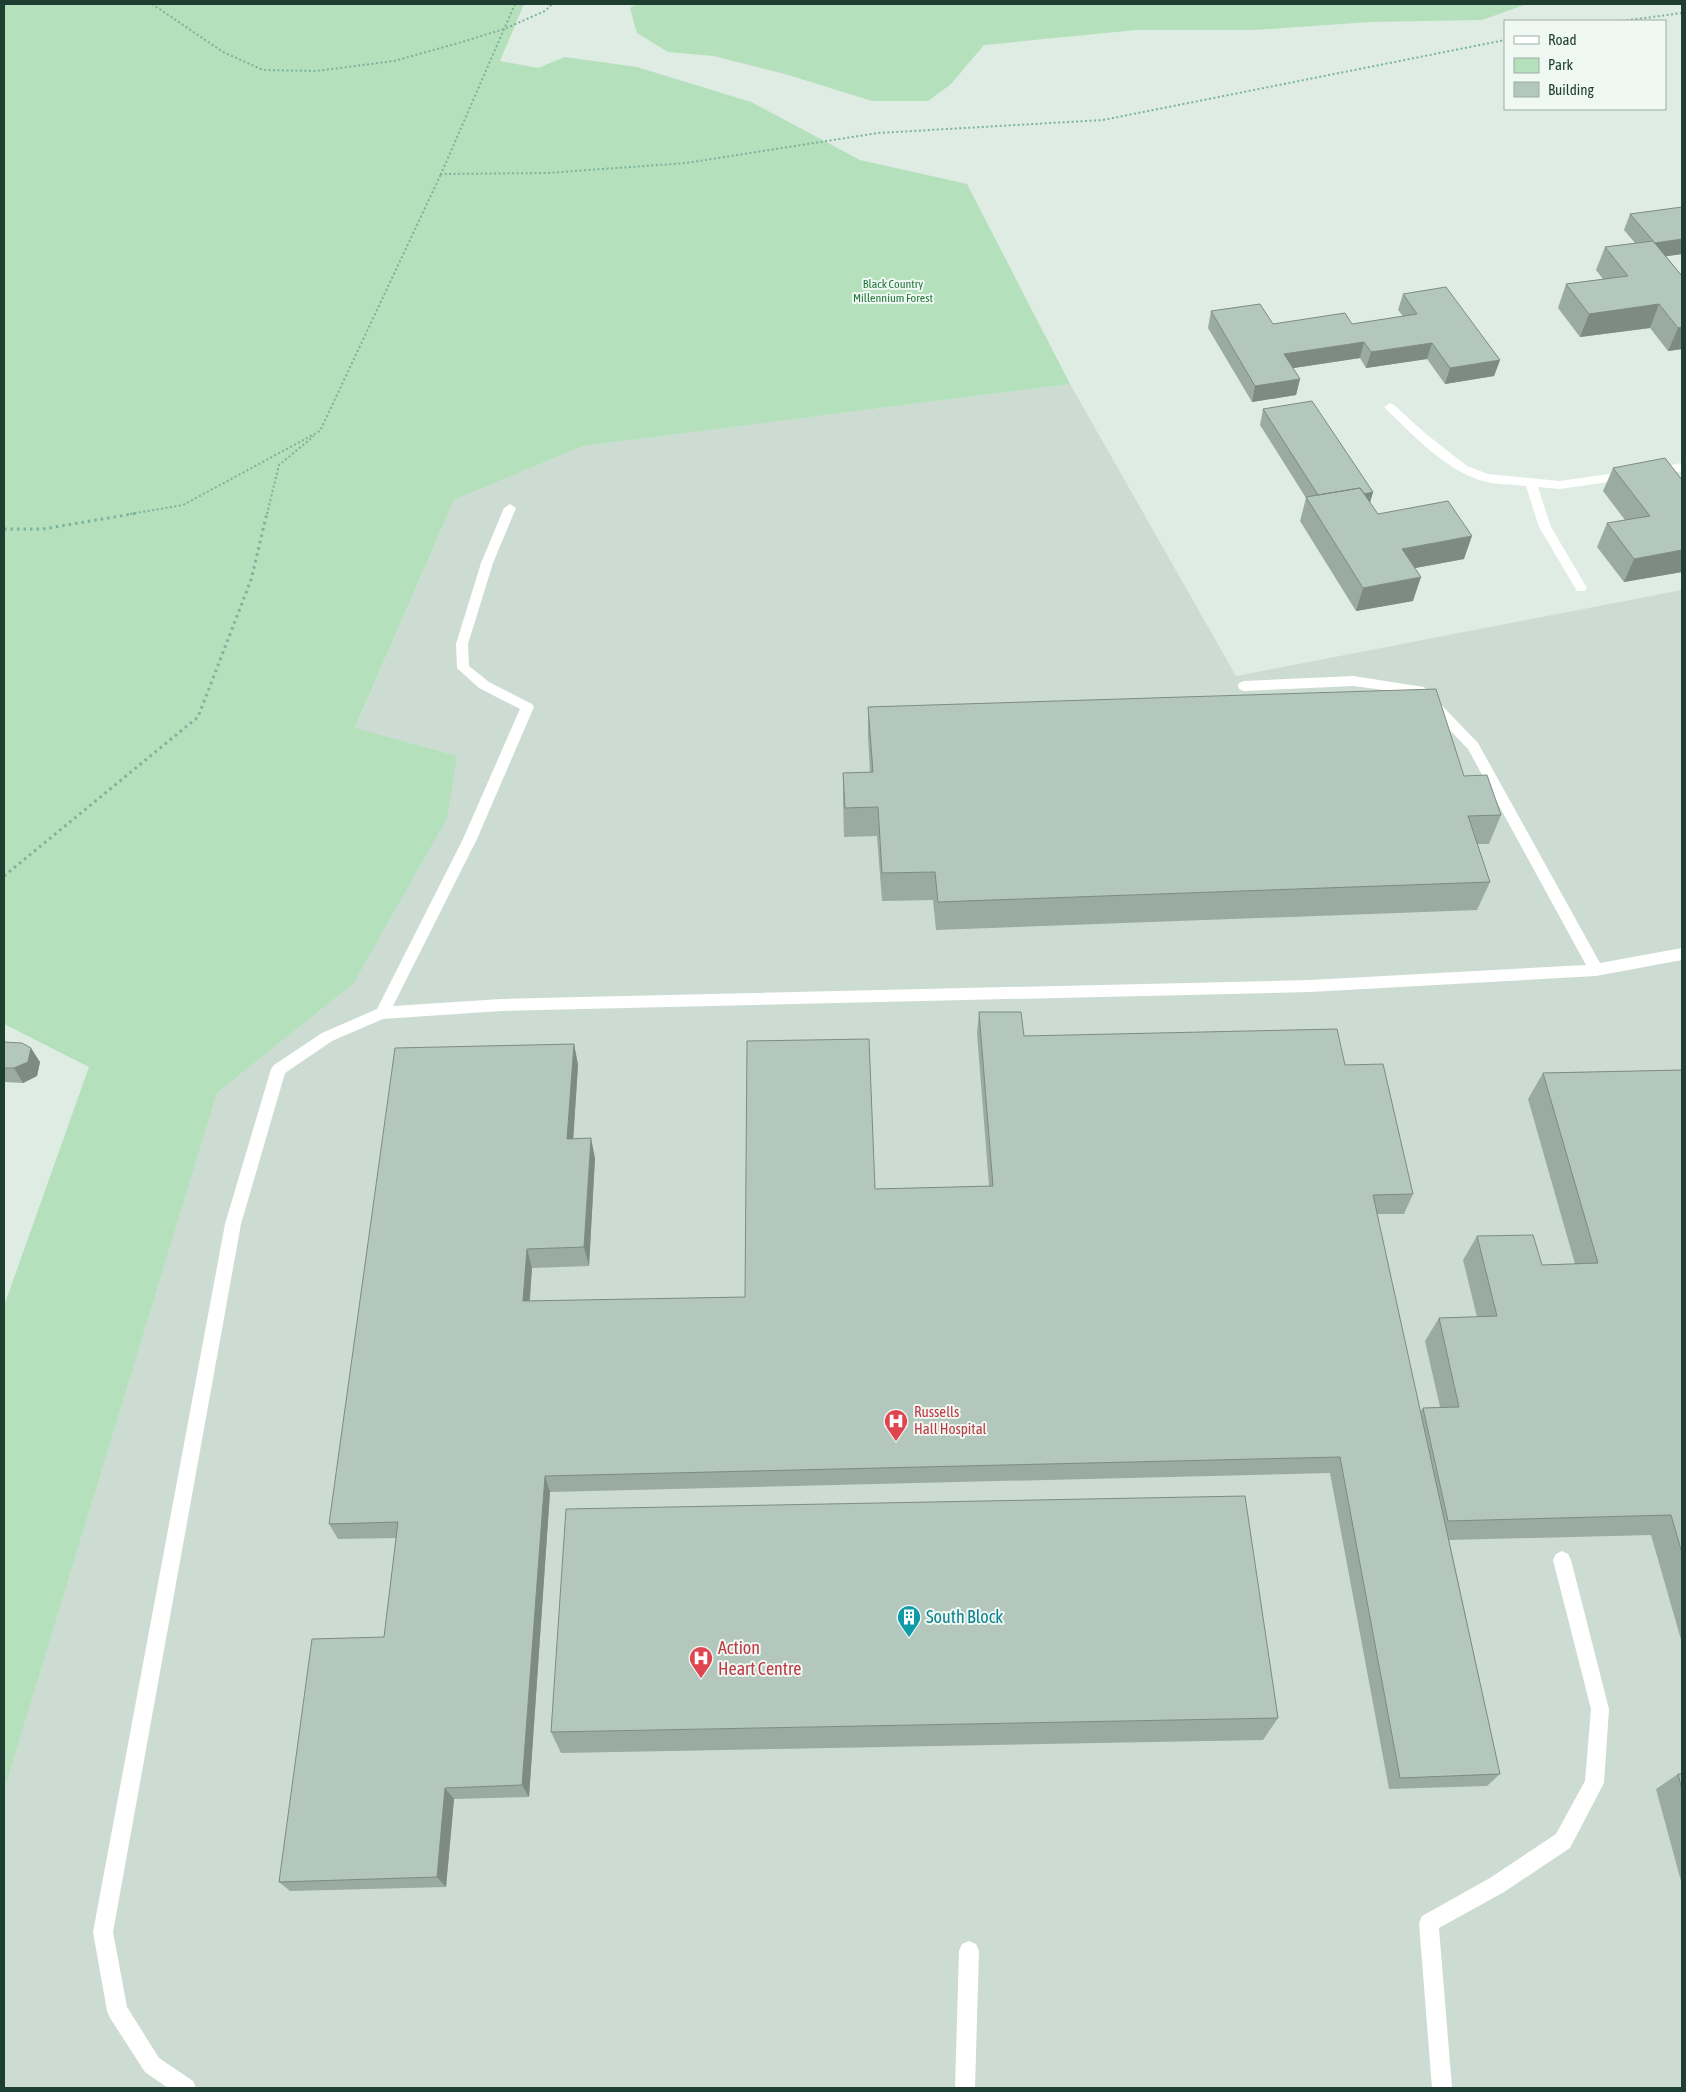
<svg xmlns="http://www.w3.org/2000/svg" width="1686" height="2092" viewBox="0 0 1686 2092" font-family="'Asap Condensed',sans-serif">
	<rect width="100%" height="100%" fill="#deece4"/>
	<path fill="#ccdcd3" d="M1070,384L1236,676L1682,590V2088H4V1791L217,1093L353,984L457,756L355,729L454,500L583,446Z"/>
	<path fill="#b4e0bb" d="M4,4H524L500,61L538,68L565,57L637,67L751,102L860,160L967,184L1070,384L583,446L454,500L355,728L457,756L447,818L353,984L217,1093L4,1791V1306L89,1067L4,1024Z
		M636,4H1527L1482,20L1370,22L1254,30H1136L984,45L951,84L928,101H872L785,74L714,56L668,52L637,33L630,8Z"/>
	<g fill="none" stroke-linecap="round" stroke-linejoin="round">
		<path stroke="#7bb39c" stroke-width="2" stroke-dasharray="2 2.5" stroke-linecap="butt" d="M152,4L223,52L263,70L316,71L394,61L462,42L504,29L545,11L552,4
			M515,4L441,174L547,173L686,163L878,133L1103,120L1505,40
			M1622,21L1682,13
			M130,514L183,505L320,431L441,174
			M267,514L279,465L314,436"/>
		<path stroke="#7bb39c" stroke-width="3" stroke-dasharray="2.5 4" stroke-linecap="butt" d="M4,529H43L138,513
			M4,876L198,717L251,580L267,513"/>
		<path fill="#fff" fill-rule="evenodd" d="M1390,403L1394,405L1426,434L1467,466L1488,474L1560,481L1629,471L1633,472L1635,475L1629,479L1560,489L1538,487L1551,527L1587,588L1585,591H1577L1539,527L1526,486C1512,484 1496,485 1483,481C1445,470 1414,436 1386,409L1384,407Z
			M1682,463V471L1654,476L1648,472L1654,468Z
			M510,504L516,508L493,563L468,644L469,666L489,682L532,704L534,707L477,839L393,1006L501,999L1310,980L1586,965L1468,749L1415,694L1353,686L1244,691L1239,689L1238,686L1239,683L1244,681L1353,676L1424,687L1478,743L1600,963L1682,948V960L1596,976L1310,992L501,1011L383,1019L332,1041L285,1073L241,1224L113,1932L127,2007L159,2058L193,2081L196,2088H168L145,2072L110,2018L107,2011L93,1932L225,1224L271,1069L274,1065L322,1033L377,1009L463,839L520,709L479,688L457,668L456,644L481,563L504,508Z
			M1562,1551L1568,1554L1571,1560L1609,1709L1604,1783L1570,1848L1504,1892L1439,1928L1452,2088H1432L1419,1923L1422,1916L1490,1878L1556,1834L1585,1781L1591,1709L1553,1560L1556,1554Z
			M969,1941L976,1944L979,1951L975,2088H955L959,1951L962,1944Z"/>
	</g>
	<path fill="#9aaba3" d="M1630,214L1682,254L1666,256L1682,276V349L1668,351L1650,328L1580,337L1558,308L1566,284L1603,279L1596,270L1605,247L1635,243L1624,230Z
		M1403,294L1500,360L1494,376L1445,384L1427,359L1366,368L1360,358L1293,368L1300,379L1296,395L1252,402L1208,328L1211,311L1273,324H1352L1403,316L1398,310Z
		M1263,409L1373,492L1370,503L1378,514L1464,559L1415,568L1413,601L1356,611L1300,521L1306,498L1260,425Z
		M1613,468L1682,480V572L1624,582L1597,547L1607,523L1625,520L1603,491Z
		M868,707L1464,776L1501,815L1489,844H1477L1490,882L1477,910L936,930L933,900L882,901L877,836L844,837L843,802V773L870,772L868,736Z
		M979,1012L1024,1036L1345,1065L1413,1194L1404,1214H1377L1420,1412L1423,1408L1440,1407L1425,1341L1439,1318L1477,1317L1463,1260L1477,1236L1542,1265L1575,1264L1528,1099L1543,1073L1682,1070V1643L1651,1535L1449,1540L1500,1774L1487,1786L1389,1789L1330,1473L550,1492L529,1797L454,1799L446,1887L290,1891L279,1882L384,1637L396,1538L338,1539L329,1524L574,1044L578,1065L573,1139L595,1158L589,1266L532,1268L530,1301L745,1297L875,1189L989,1186L977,1033Z
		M4,1042L40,1062L37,1076L23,1083L4,1082Z
		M1278,1718L1263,1740L561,1753L551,1732Z
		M1678,1774H1682V1885L1656,1789Z"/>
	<path fill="#7d8b84" d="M1682,239V254L1648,259L1654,243Z
		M1659,304L1650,328L1580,337L1589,314Z
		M1682,327V349L1668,351L1678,328Z
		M1364,342L1360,358L1281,370L1284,354Z
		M1432,343L1427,359L1366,368L1371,352Z
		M1500,360L1494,376L1445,384L1450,368Z
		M1300,379L1296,395L1252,402L1255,386Z
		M1373,492L1368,509L1318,518L1322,502Z
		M1472,536L1464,559L1394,572L1402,549Z
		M1682,550V572L1624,582L1634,559Z
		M1421,577L1413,601L1356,611L1363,588Z
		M574,1044L578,1065L572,1159L567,1139Z
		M31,1048L40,1062L37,1076L23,1083L14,1068Z
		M591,1138L595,1158L589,1266L584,1247Z
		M527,1249L532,1268L528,1319L523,1301Z
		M545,1476L550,1492L529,1797L522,1785Z
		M445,1788L454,1799L446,1887L437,1877Z"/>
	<path fill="#b3c7bd" stroke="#7d8b84" d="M1682,207V239L1655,243L1630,214Z
		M1653,241L1682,276V327L1678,328L1659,304L1589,314L1566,284L1628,276L1605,247Z
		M1446,287L1500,360L1450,368L1432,343L1371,352L1364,342L1284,354L1300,379L1255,386L1211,311L1260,304L1273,324L1345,313L1352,324L1417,314L1403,294Z
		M1312,401L1373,492L1364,494L1360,488L1318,495L1263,409Z
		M1665,458L1682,480V550L1634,559L1607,523L1650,516L1613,468Z
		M1360,488L1378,514L1448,501L1472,536L1402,549L1421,577L1363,588L1306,497Z
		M1436,689L1464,776L1487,775L1501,815L1468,816L1490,882L938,902L935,872L882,873L878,807L845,808L843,773L873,772L868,707Z
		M979,1012H1021L1024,1036L1337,1029L1345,1065L1383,1064L1413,1194L1373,1195L1500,1774L1400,1778L1340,1457L545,1476L522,1785L445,1788L437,1877L279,1882L312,1639L384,1637L398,1522L329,1524L395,1048L574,1044L567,1139L591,1138L584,1247L527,1249L523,1301L745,1297L747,1041L869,1039L875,1189L993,1186Z
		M4,1042L22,1043L31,1048L28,1062L14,1068H4Z
		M1682,1070V1553L1671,1515L1448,1521L1423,1408L1459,1407L1439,1318L1497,1316L1477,1236L1533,1235L1542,1265L1598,1263L1543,1073Z
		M1245,1496L1278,1718L551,1732L566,1509Z
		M1678,1774H1682V1790Z"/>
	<defs>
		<g id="hospital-pin" transform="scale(1.25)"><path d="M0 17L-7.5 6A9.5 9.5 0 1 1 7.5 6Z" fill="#e0444e" stroke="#eff8f3"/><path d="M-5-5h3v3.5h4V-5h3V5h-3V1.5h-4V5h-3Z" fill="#fff"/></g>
		<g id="building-pin" transform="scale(1.25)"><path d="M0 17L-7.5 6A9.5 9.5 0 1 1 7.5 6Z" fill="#0f9aa8" stroke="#eff8f3"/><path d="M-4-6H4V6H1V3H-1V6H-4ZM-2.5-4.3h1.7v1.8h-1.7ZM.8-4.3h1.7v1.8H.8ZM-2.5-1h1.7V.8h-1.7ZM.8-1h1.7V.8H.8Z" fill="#fff"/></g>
	</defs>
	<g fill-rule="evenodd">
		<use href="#hospital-pin" x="896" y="1421"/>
		<use href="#building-pin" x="909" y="1617"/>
		<use href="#hospital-pin" x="701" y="1658"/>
	</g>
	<g text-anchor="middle" stroke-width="4" stroke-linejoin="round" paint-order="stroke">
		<g font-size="12" fill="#23793b" stroke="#eff8f3">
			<text x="893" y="288">Black Country<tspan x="893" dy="14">Millennium Forest</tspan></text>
		</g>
		<g font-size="15" fill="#be3a42" stroke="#eff8f3" text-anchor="start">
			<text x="914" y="1417">Russells<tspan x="914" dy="17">Hall Hospital</tspan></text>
		</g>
		<g font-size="18" fill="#0d838f" stroke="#eff8f3" text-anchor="start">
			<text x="926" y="1623">South Block</text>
		</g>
		<g font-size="18" fill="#be3a42" stroke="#eff8f3" text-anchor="start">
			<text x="718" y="1654">Action<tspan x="718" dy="21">Heart Centre</tspan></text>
		</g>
	</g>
	<rect width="1686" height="2092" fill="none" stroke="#1e3e32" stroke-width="10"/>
	<rect x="1504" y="20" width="162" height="90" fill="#eff8f3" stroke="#9baea6"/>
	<rect x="1514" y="36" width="25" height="8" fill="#ffffff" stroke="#9baea6"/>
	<text x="1548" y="45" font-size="15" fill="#1e3e32">Road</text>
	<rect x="1514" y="58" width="25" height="15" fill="#b4e0bb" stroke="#9baea6"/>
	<text x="1548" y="70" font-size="15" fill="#1e3e32">Park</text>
	<rect x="1514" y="82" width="25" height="15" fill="#b3c7bd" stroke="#9baea6"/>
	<text x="1548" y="95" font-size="15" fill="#1e3e32">Building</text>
</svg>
